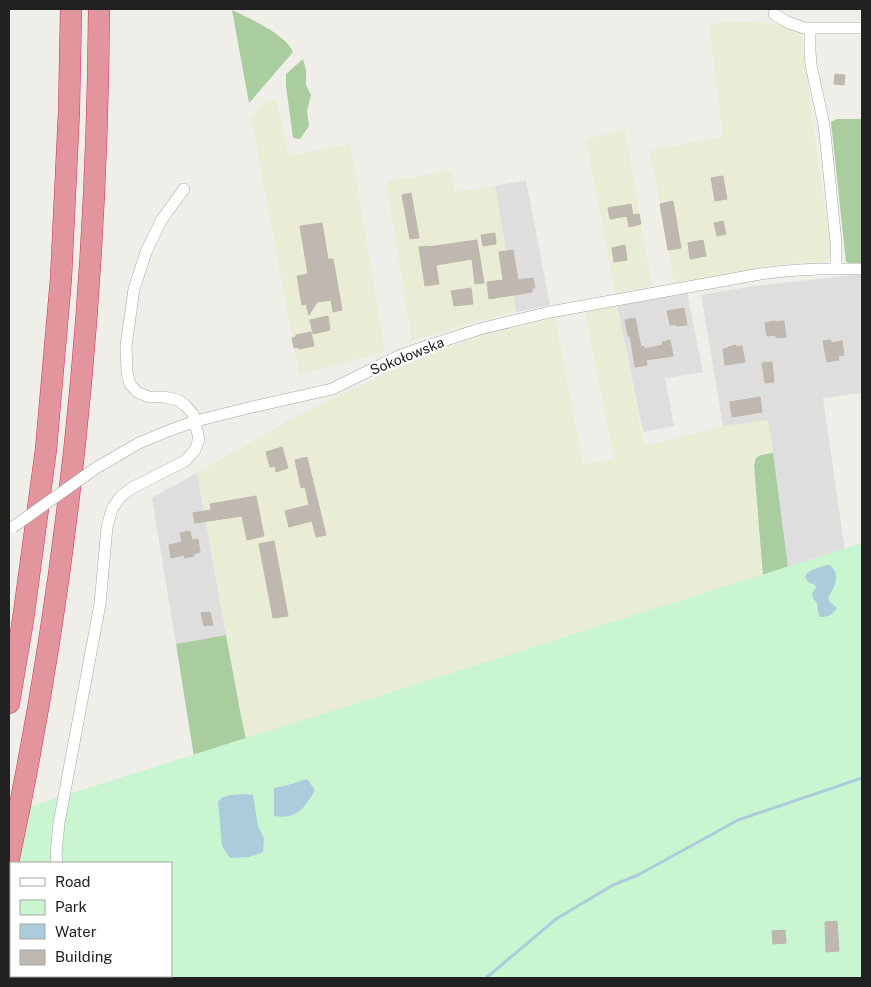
<svg xmlns="http://www.w3.org/2000/svg" width="871" height="987" viewBox="0 0 871 987" font-family="'Public Sans',sans-serif">
	<rect width="100%" height="100%" fill="#f0eee8"/>
	<path fill="#dfdede" d="M526,180L550,305L516,312L495,186Z
		M862,274V393L823,398L862,670L794,613L768,421L723,426L701,295L747,287Z
		M687,292L703,372L665,378L674,426L643,432L617,306Z
		M197,473L226,635L176,644L152,498Z"/>
	<path fill="#e9edd5" d="M732,21L756,22L789,27L798,31L801,38L832,257L823,263L809,262L765,266L745,271L674,283L650,150L723,137L709,25Z
		M276,100L289,156L350,144L385,352L299,374L251,117L265,102Z
		M625,130L652,286L615,293L586,139Z
		M451,171L454,192L495,186L516,312L475,322L412,341L386,181Z
		M617,306L644,446L723,426L768,420L773,453L761,455L765,600L256,785L241,716L197,473L300,414L409,362L462,343L483,334L555,318L583,464L614,459L585,312Z"/>
	<path fill="#a9cd9f" d="M232,10C249,18 287,35 293,52L249,103Z
		M303,59L306,70V85L311,95L307,111L309,126L300,139L293,138L286,86V74Z
		M837,119H862V265H853L846,262L831,122Z
		M773,453L794,613L765,600L754,465L756,458L761,455Z
		M226,635L241,716L256,785L202,807L176,644Z"/>
	<path fill="#c9f6d1" fill-rule="evenodd" d="M862,543V978H9V813ZM11,863H171V976H11Z"/>
	<path fill="#acccdb" d="M827,565H830C831,566 835,571 835,572C839,580 832,591 828,598L830,602L837,608C832,615 829,617 820,617C819,615 818,613 818,611C817,606 819,603 813,599L812,594L816,587L814,584L809,583L805,577C808,569 819,568 827,565Z
		M307,779L315,790C306,807 296,820 274,816V788L288,785Z
		M243,794L253,795L258,826L264,838L263,852L249,857L230,858L222,846L218,802L221,798L230,795Z"/>
	<g fill="none" stroke-linecap="round" stroke-linejoin="round">
		<path stroke="#acccdb" stroke-width="3" d="M486,978L556,919L613,885L638,875L738,820L862,778"/>
	</g>
	<path fill="#beb8b1" stroke="#c1b7ab" d="M835,74L845,75L844,85L834,84Z
		M723,176L727,199L715,201L711,178Z
		M411,193L419,238L410,239L402,195Z
		M673,201L681,248L668,250L660,204Z
		M631,204L633,215L639,214L641,224L629,227L627,216L610,219L608,208Z
		M723,221L726,234L717,236L714,223Z
		M322,223L328,259H333L342,310L333,312L331,300L317,302L309,315L306,304L302,305L297,276L308,274L300,226Z
		M495,233L496,244L483,246L481,235Z
		M477,240L484,283L475,284L472,259L436,265L439,284L425,286L419,247L428,246V247Z
		M703,240L706,256L690,259L688,243Z
		M625,245L627,260L614,262L612,248Z
		M513,250L518,280L533,278L535,288H532V292L489,299L487,282L503,280L499,252Z
		M471,288L473,304L454,306L451,291Z
		M684,308L687,325L676,326V324L670,325L667,311Z
		M328,316L330,330L313,334L310,320Z
		M635,318L641,347L644,346V349L663,345L662,342L670,340L673,356L646,360L647,365L635,367L630,336H628L625,320Z
		M775,321V322L784,321L786,337L776,338V335L767,336L765,323Z
		M311,332L314,346L299,349L298,347L294,348L292,338L296,337V335Z
		M831,340V343L842,341L844,355L838,356L839,360L827,362L823,341Z
		M736,345V347L742,346L745,362L725,365L723,349L728,348V347Z
		M772,362L774,382L765,383L762,363Z
		M760,397L762,412L732,417L730,402Z
		M282,447L288,468L276,472L275,466L270,467L266,452Z
		M307,457L326,535L316,537L312,521L289,527L285,511L309,505L305,487L301,488L295,460Z
		M256,496L264,536L247,540L242,516L195,523L193,513L211,510L210,504Z
		M190,531L192,540L198,539L200,552L194,554V556L185,558L184,555L171,558L169,545L182,542L180,533Z
		M274,541L288,616L273,618L259,544Z
		M210,612L213,625L204,626L201,613Z
		M837,921L839,951L826,952L825,922Z
		M785,930L786,943L773,944L772,931Z"/>
	<g fill="none" stroke-linecap="round" stroke-linejoin="round">
		<g stroke="#a5a5a5" stroke-width="12">
			<path id="street" d="M774,14L787,22L804,28H862
				M810,28V52L811,65L824,125L827,153L836,243V268
				M96,468L139,443L168,431L196,421L252,407L332,389L399,356L418,349L480,329L550,312L760,274C794,269 828,268 862,269
				M57,863L56,854L59,823L100,604L107,527L112,509L121,496L132,488L185,461L195,450L199,439L193,414L186,406L178,400L164,397H149L137,392L130,384L127,373L126,346L134,289L146,252L162,219L184,189"/>
		</g>
		<g stroke="#d0335a" stroke-width="22">
			<path id="highway" d="M9,703L23,620L46,449L61,278L69,111L71,9
				M9,858C69,579 97,294 99,9"/>
		</g>
		<use href="#street" stroke="#fff" stroke-width="11"/>
		<use href="#highway" stroke="#e2959d" stroke-width="21"/>
		<g stroke="#a5a5a5" stroke-width="12" stroke-linecap="butt">
			<path id="street-bridge" d="M13,527L96,468"/>
		</g>
		<use href="#street-bridge" stroke="#fff" stroke-width="11"/>
	</g>
	<g text-anchor="middle" stroke-width="4.5" stroke-linejoin="round" paint-order="stroke">
		<g font-size="14" fill="#212121" stroke="#fff">
			<text transform="translate(407 356) rotate(-22)" y="5">Sokołowska</text>
		</g>
	</g>
	<rect width="871" height="987" fill="none" stroke="#212121" stroke-width="20"/>
	<rect x="10" y="862" width="162" height="115" fill="#ffffff" stroke="#a6a6a6"/>
	<rect x="20" y="878" width="25" height="8" fill="#ffffff" stroke="#a6a6a6"/>
	<text x="55" y="887" font-size="15" fill="#212121">Road</text>
	<rect x="20" y="900" width="25" height="15" fill="#c9f6d1" stroke="#a6a6a6"/>
	<text x="55" y="912" font-size="15" fill="#212121">Park</text>
	<rect x="20" y="924" width="25" height="15" fill="#acccdb" stroke="#a6a6a6"/>
	<text x="55" y="937" font-size="15" fill="#212121">Water</text>
	<rect x="20" y="950" width="25" height="15" fill="#beb8b1" stroke="#a6a6a6"/>
	<text x="55" y="962" font-size="15" fill="#212121">Building</text>
</svg>
